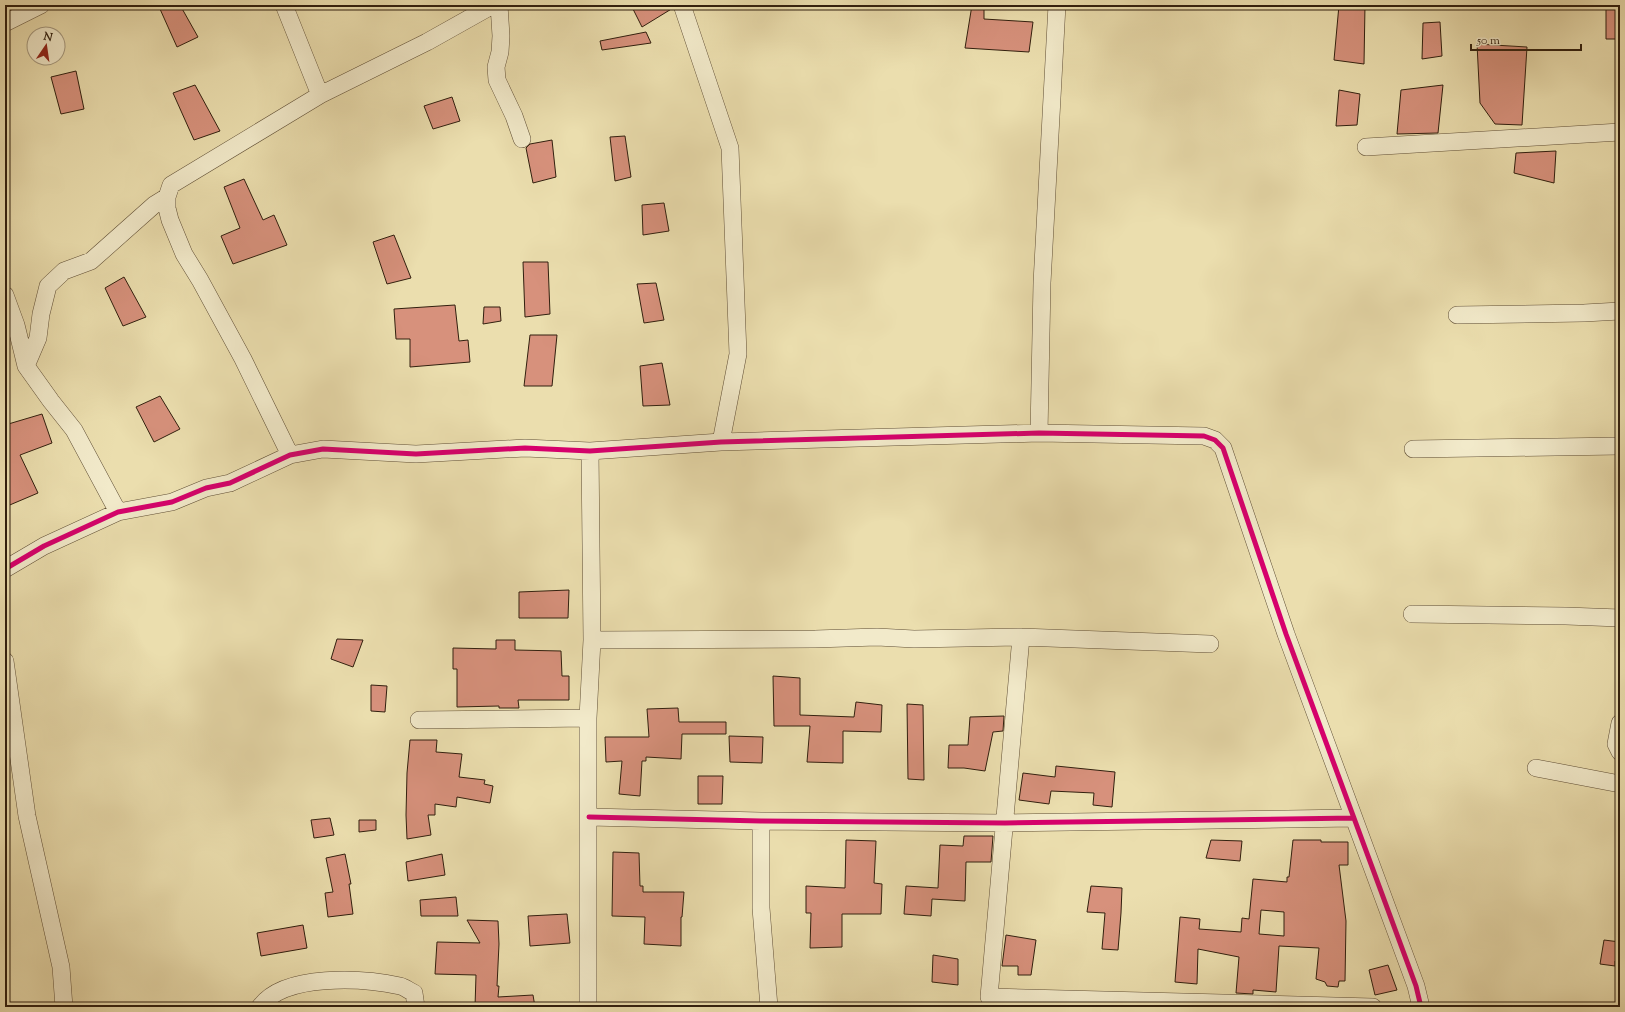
<svg xmlns="http://www.w3.org/2000/svg" width="1625" height="1012" viewBox="0 0 1625 1012" font-family="'Sorts Mill Goudy',serif">
	<rect width="100%" height="100%" fill="#ebdeae"/>
	<filter id="stains"><feTurbulence type="fractalNoise" baseFrequency=".005" numOctaves="4"/><feColorMatrix values="0 0 0 0 .2 0 0 0 0 .09 0 0 0 0 .02 0 0 0 .5 -.17"/></filter>
	<radialGradient id="worn" r=".72"><stop offset=".6" stop-color="#630" stop-opacity="0"/><stop offset="1" stop-color="#630" stop-opacity=".3"/></radialGradient>
	<path fill="#d7917c" stroke="#311f0e" fill-rule="evenodd" d="M168,5H180L198,37L177,47L160,9Z
		M639,5H672L673,8L642,27L633,9Z
		M972,5H984V19L1033,22L1029,52L965,48Z
		M1339,5H1365L1364,64L1334,60Z
		M1606,5H1620V39H1606Z
		M1440,22L1442,56L1422,59L1423,23Z
		M646,32L651,43L602,50L600,41Z
		M1477,44L1527,47L1522,125L1495,124L1480,103Z
		M76,71L84,109L61,114L51,77Z
		M195,85L220,131L194,140L173,93Z
		M1443,85L1438,133L1397,134L1401,90Z
		M1339,90L1360,94L1357,125L1336,126Z
		M452,97L460,121L433,129L424,106Z
		M625,136L631,177L615,181L610,137Z
		M552,140L556,177L533,183L526,148L530,144Z
		M1556,151L1554,183L1514,173L1516,153Z
		M244,179L263,220L274,215L287,245L233,264L221,236L240,228L224,187Z
		M664,203L669,231L643,235L642,205Z
		M394,235L411,278L387,284L373,242Z
		M523,262H548L550,314L525,317Z
		M124,277L146,317L123,326L105,288Z
		M656,283L664,320L644,323L637,284Z
		M455,305L459,341L468,340L470,362L410,367V339H396L394,309Z
		M484,307H500L501,321L483,324Z
		M530,335H557L552,386H524Z
		M662,363L670,405L643,406L640,366Z
		M160,396L180,429L154,442L136,407Z
		M42,414L52,443L20,455L38,493L5,507V425Z
		M569,590L568,618H519V592Z
		M337,639L363,640L353,667L331,659Z
		M496,640H515V650L561,651L562,676H569V700H518L519,708H499V706L457,707V669H453V648L496,649Z
		M773,676L800,678V715L854,717L856,702L882,705L881,732L843,731V763L807,762L810,726H774Z
		M371,685L387,686L385,712L371,711Z
		M907,704L923,705L924,780L908,779Z
		M678,708L679,722H726V734H682L681,759L646,757V761H642L640,796L619,794L622,761L606,762L605,737H649L647,709Z
		M1004,716L1003,731L993,732L985,771L964,768H948L949,745H968L970,717Z
		M729,736L763,737L762,763L730,762Z
		M410,740H437L436,752L462,754L459,777L485,780L484,784L493,786L490,803L457,797L456,807L435,804V815H428L431,835L407,839L406,815L407,773Z
		M1056,766L1115,772L1112,807L1093,805L1094,793L1051,791L1049,804L1019,800L1023,773L1055,777Z
		M698,776H723L722,804H698Z
		M330,818L334,835L314,838L311,820Z
		M359,820H376V830L359,832Z
		M964,836H993L991,862H966L965,901L932,899L931,916L904,914L906,886L938,888L940,845L963,846Z
		M846,840L876,841L874,883L882,884L881,914H842V947L810,948L811,913H806V886L845,888Z
		M1211,840L1242,841L1240,861L1206,858Z
		M1293,840H1321V842H1348V865H1339L1346,921L1345,981H1339L1338,987L1327,986L1325,982L1316,979L1319,948L1279,946L1276,992L1253,990V994L1236,993L1239,957L1198,949L1197,984L1175,982L1180,917L1200,919L1199,929L1241,932L1242,918L1249,919L1253,879L1287,882V877H1289ZM1261,910L1284,912V936L1259,934Z
		M613,852L639,853L640,886H643V892H684L682,917H681V946L644,944L645,917L612,916Z
		M345,854L351,884H349L353,914L328,917L325,893L333,892L326,858Z
		M442,854L445,875L408,881L406,862Z
		M1091,886L1122,888L1121,913L1118,950L1102,949L1105,913L1087,912Z
		M456,897L458,916H421L420,900Z
		M567,914L570,943L530,946L528,916Z
		M467,920L498,921L499,944L497,986H499L498,997L533,995L535,1007H475L476,975L435,974L437,942L480,943Z
		M303,925L307,948L261,956L257,933Z
		M1006,935L1036,940L1031,975H1018V966H1002Z
		M1604,940L1620,942V961H1615V966L1600,964Z
		M933,955L958,959V985L932,982Z
		M1388,965L1397,990L1375,995L1369,970Z"/>
	<g fill="none" stroke-linecap="round" stroke-linejoin="round">
		<g stroke="#604f36" stroke-width="18">
			<path id="minor" d="M284,5L320,95
				M499,5L501,36L500,52L496,67L497,80L514,116L522,139
				M682,5L730,148L738,354L721,442
				M5,23L41,5
				M1366,147L1620,132
				M5,295L16,325L26,366L51,401L74,430L118,512
				M1457,315L1584,313L1620,311
				M26,366L38,338L41,314L48,286L64,271L91,261L154,205L167,197
				M1039,433L1042,283L1057,5
				M1413,449L1620,446
				M290,455L243,359L200,280L184,254L170,220L167,208V197L171,185L320,95L427,42L493,5
				M5,569L44,546L118,512L172,502L206,488L230,483L290,455L323,449L416,454L525,448L590,451L721,442L1039,433L1204,436L1215,440L1223,448L1286,634L1416,986L1421,1007
				M1412,614L1566,616L1620,618
				M1021,637L989,997L1373,1007
				M592,640L815,639L877,637L914,639L1021,637L1210,644
				M5,661L27,816L61,967L64,1007
				M419,720L588,718
				M1620,723L1616,744L1620,752
				M1536,768L1620,784
				M589,817L761,821L1005,823L1354,818
				M761,821V908L769,1007
				M260,1007C284,973 363,978 400,986C405,987 409,991 414,993L416,1007
				M588,1007V718L592,640L590,451"/>
		</g>
		<use href="#minor" stroke="#f2eaca" stroke-width="17"/>
		<g stroke="#f2eaca" stroke-width="8">
			<path id="cycleway" d="M5,569L44,546L118,512L172,502L206,488L230,483L290,455L323,449L416,454L525,448L590,451L721,442L1039,433L1204,436L1215,440L1223,448L1286,634L1416,986L1421,1007
				M589,817L761,821L1005,823L1354,818"/>
		</g>
		<use href="#cycleway" stroke="#d6006c" stroke-width="5"/>
	</g>
	<rect width="1625" height="1012" fill="none" stroke="#ebdeae" stroke-width="20"/>
	<rect x="6" y="6" width="1613" height="1000" fill="none" stroke="#311f0e" stroke-width="2"/>
	<rect x="10" y="10" width="1605" height="992" fill="none" stroke="#311f0e"/>
	<g transform="translate(46 46) rotate(13)"><circle r="19" fill="#f2eaca" stroke="#a5997f"/>
	<path d="M0-3L7 15L0 10L-7 15Z" fill="#8f2418"/>
	<text y="-6" font-size="11" font-weight="bold" text-anchor="middle" fill="#311f0e">N</text>
	</g>
	<path d="M1471 44v6h110v-6" fill="none" stroke="#311f0e" stroke-width="2"/>
	<text x="1477" y="44" font-size="12" fill="#311f0e" stroke="#f2eaca" stroke-width="3" paint-order="stroke">50 m</text>
	<rect width="100%" height="100%" filter="url(#stains)"/>
	<rect width="100%" height="100%" fill="url(#worn)"/>
</svg>
